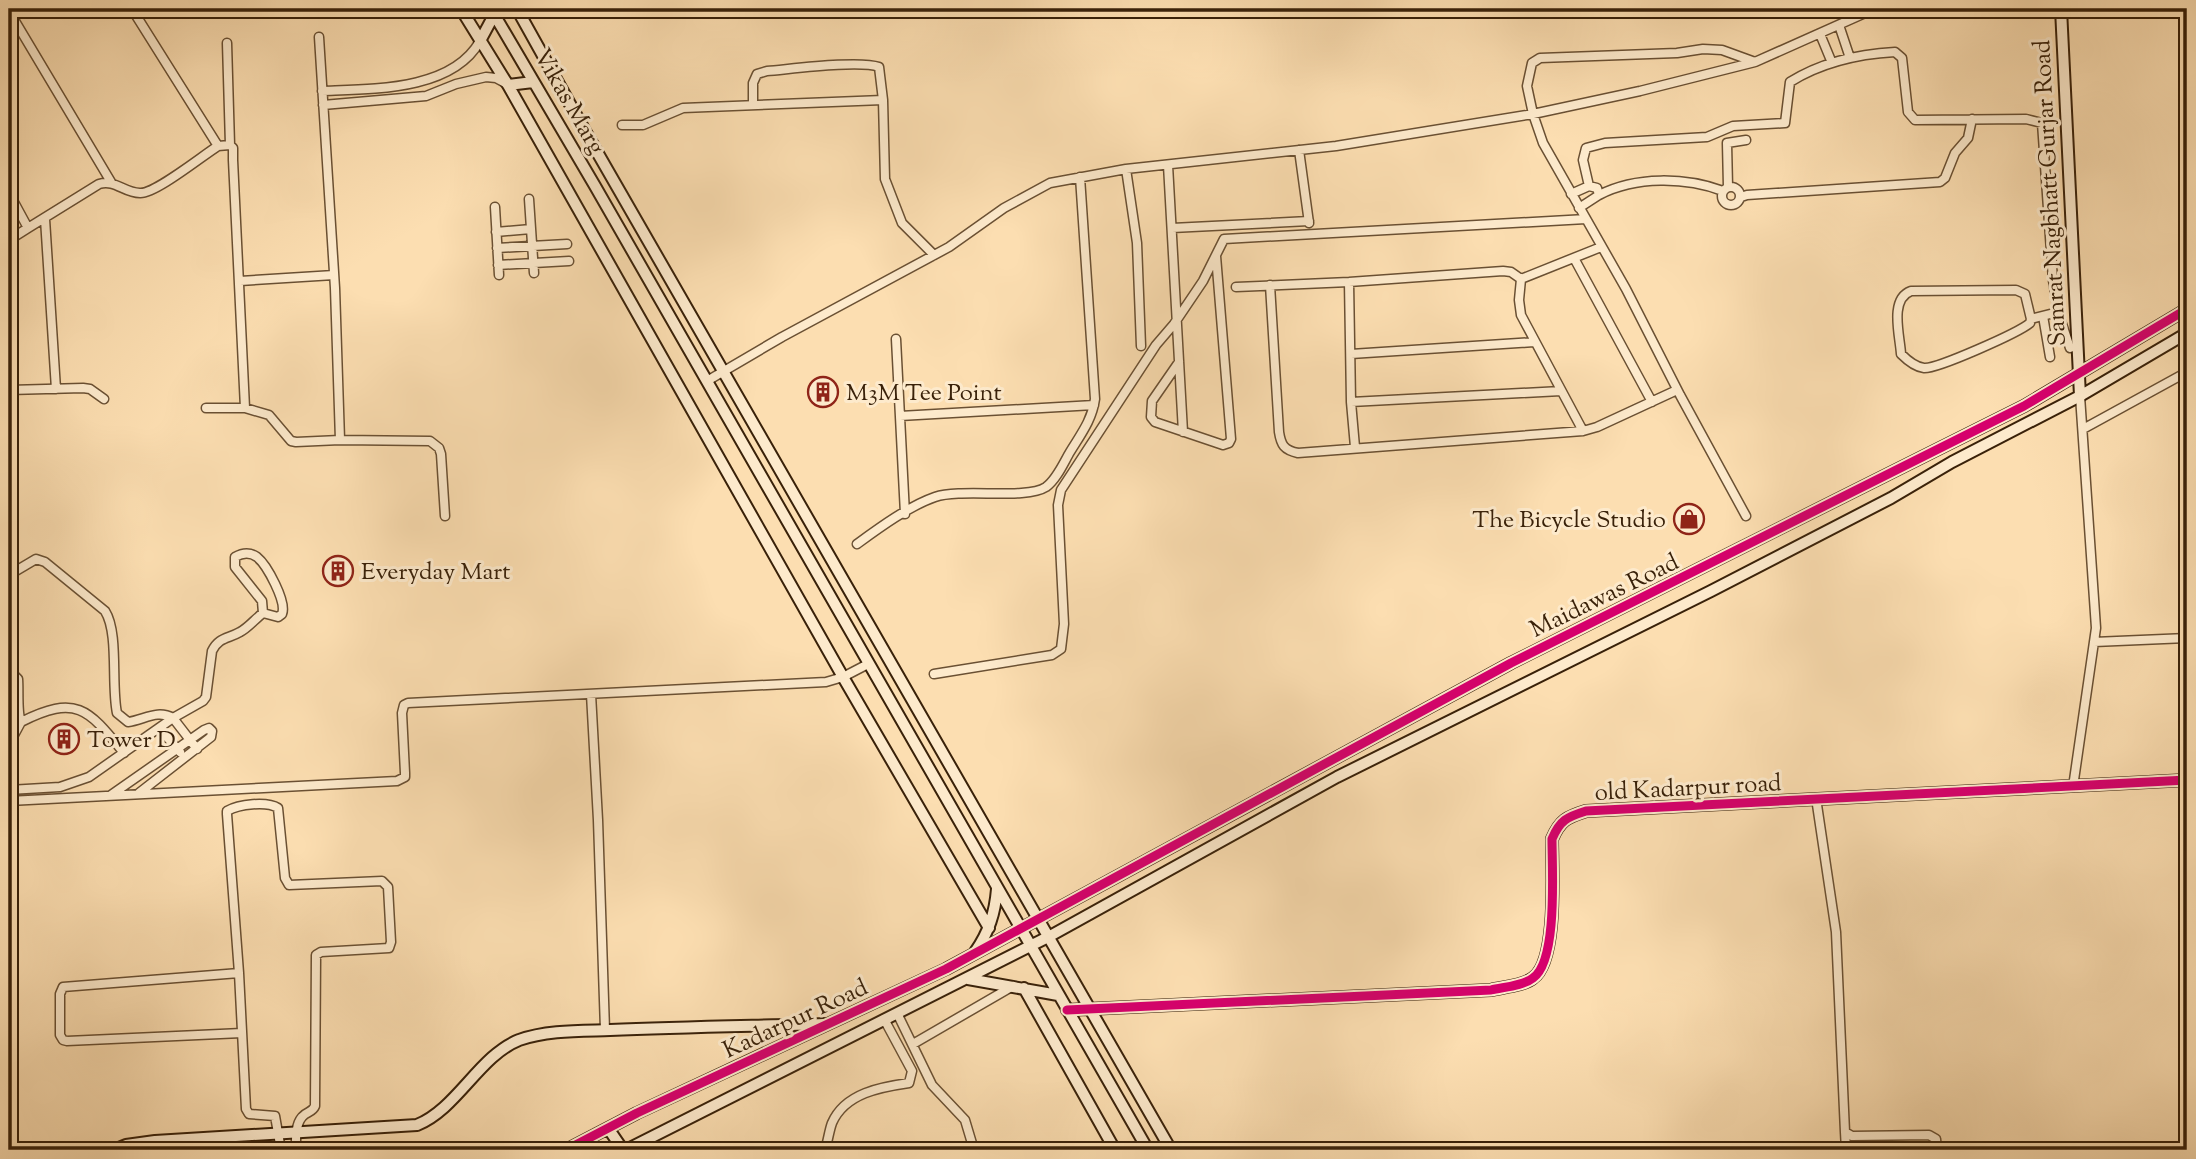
<svg xmlns="http://www.w3.org/2000/svg" width="2196" height="1159" viewBox="0 0 2196 1159" font-family="'Sorts Mill Goudy',serif">
	<rect width="100%" height="100%" fill="#fcdeb1"/>
	<filter id="stains"><feTurbulence type="fractalNoise" baseFrequency=".00286" numOctaves="4"/><feColorMatrix values="0 0 0 0 .2 0 0 0 0 .09 0 0 0 0 .02 0 0 0 .5 -.17"/></filter>
	<radialGradient id="worn" r=".72"><stop offset=".6" stop-color="#630" stop-opacity="0"/><stop offset="1" stop-color="#630" stop-opacity=".3"/></radialGradient>
	<g fill="none" stroke-linecap="round" stroke-linejoin="round">
		<g stroke="#6a5033" stroke-width="11">
			<path id="street" d="M132,9L218,146
				M9,11L111,182
				M1839,25L1850,58
				M1820,34L1832,63
				M319,37L335,288L340,440
				M227,43L230,145
				M322,91C372,89 452,91 480,41
				M323,105L426,96L456,84L486,77L496,78L507,84
				M753,105V83L757,74L767,71C792,69 859,60 879,67L883,100
				M622,125H643L683,108L883,100L885,179L902,223L934,255
				M1299,150L1309,223
				M1168,165L1183,432
				M1126,169L1137,243L1141,346
				M1589,186L1583,160L1586,148L1605,143L1707,137L1733,126L1785,123L1790,82C1822,62 1859,54 1895,52L1902,58L1908,112L1915,120L2026,119L2042,123L2053,280L2058,312L2070,348
				M1722 196a9 9 0 1 1 18 0a9 9 0 1 1-18 0Z
				M1728,187L1727,143L1746,140
				M9,193L28,228L99,184C115,179 124,193 140,193C155,194 202,156 218,146L230,145L233,148V160L245,408
				M1571,194L1589,186L1597,188L1599,195L1579,208
				M1599,195C1636,176 1685,177 1723,191
				M1741,197L1747,195L1940,182L1945,178L1955,153L1968,138L1972,119
				M529,199L534,273
				M495,207L499,275
				M45,219L56,389
				M1172,228L1309,221
				M496,232L531,229
				M9,240L28,228
				M497,248L567,244
				M1574,258L1652,402
				M498,265L569,261
				M1521,279L1519,300L1521,315L1583,431
				M1521,279L1601,247
				M240,281L334,275
				M1349,282L1351,402L1355,447
				M1270,285L1279,432C1281,445 1284,450 1298,453L1583,431L1597,427L1677,390
				M1236,287L1349,282L1503,271L1511,272L1521,279
				M2043,316L2050,357
				M2031,319L2025,294L2016,290L1911,291C1889,299 1900,336 1901,354C1908,361 1915,367 1924,368C1937,369 2018,333 2030,323L2031,319L2058,312
				M896,339L905,514
				M1351,354L1534,342
				M1179,362L1152,401L1151,417L1155,422L1223,445L1229,443L1231,439L1216,256
				M707,381L782,337L949,247L1004,208L1050,183L1126,169L1336,146L1533,114L1640,91L1755,62
				M9,390L83,388L90,389L104,399
				M1351,402L1561,391
				M206,408H245L269,415L291,441L296,442L340,440L430,441L439,448L441,454L445,516
				M900,416L1094,405
				M2083,429L2187,372
				M1746,516L1680,395L1626,289L1543,143L1533,114L1527,86L1532,63L1540,58L1677,53L1703,49L1722,50L1755,62L1874,9
				M857,544C879,528 909,506 935,497C962,488 1026,500 1046,487C1057,479 1064,462 1070,452C1081,434 1092,420 1095,399L1080,177
				M9,575L36,559L45,562L105,611C119,633 111,685 117,713L128,722C144,720 157,709 173,718L197,749
				M2094,642L2187,638
				M9,670L18,679C19,690 17,713 21,722C77,694 88,709 124,753
				M934,674L1052,655L1061,649L1064,624L1058,505L1061,490L1156,345L1174,324L1203,281L1224,239L1586,219
				M591,694L598,820L605,1030
				M159,728L180,752
				M9,738L14,735L21,722
				M2073,787L2096,628L2080,396
				M9,790L60,787L89,777L173,718L203,701L206,697L212,651C219,637 228,639 240,632C248,628 255,619 263,613L262,601L235,567V557C242,553 250,552 257,557C267,565 287,602 282,614L278,617L263,613
				M111,795L204,730L209,728L212,731L211,737L139,793
				M1816,798L1836,932L1845,1132L1852,1136L1929,1135L1936,1139L1937,1150
				M9,801L397,781L405,777V773L402,713L404,705L408,703L826,682L843,677L868,664
				M239,973L63,987L60,994V1035L63,1040L67,1041L242,1033
				M897,1013L932,1085L965,1120L974,1150
				M913,1044L1013,986
				M1845,1132L1846,1150
				M281,1150L275,1116L249,1114L246,1109L239,973L227,814V811C239,804 267,801 278,808L285,878L289,885L382,881L388,887L391,942L389,948L321,952L316,955L315,1106C312,1113 307,1111 302,1117C295,1125 296,1140 296,1150
				M825,1150C828,1141 829,1131 832,1123C845,1093 881,1087 909,1083L912,1071L884,1019"/>
		</g>
		<g stroke="#392109" stroke-width="14">
			<path id="secondary" d="M461,9L508,85L843,677L989,928
				M491,9L595,186L1148,1150
				M517,9L585,131L1171,1150
				M2061,9L2080,396
				M480,41L494,15
				M508,85L533,82
				M975,952C989,932 995,913 997,889
				M968,979L1058,995
				M1024,988L1115,1150
				M1067,1010L1491,990C1503,987 1523,986 1533,978C1558,961 1552,869 1552,839C1560,820 1567,817 1586,811L2187,780
				M608,1128L623,1150
				M114,1150L126,1145L155,1141L417,1125C457,1109 479,1056 519,1040C547,1030 581,1031 610,1030C681,1027 753,1026 824,1024
				M566,1150L637,1113L946,969L1511,663L2024,406L2187,309
				M626,1150L1050,936L1337,777L1711,591L1891,498L1952,462L2080,396L2187,333"/>
		</g>
		<use href="#street" stroke="#fdeacc" stroke-width="8"/>
		<use href="#secondary" stroke="#fdeacc" stroke-width="10"/>
		<g stroke="#fdeacc" stroke-width="13">
			<path id="cycleway" d="M1067,1010L1491,990C1503,987 1523,986 1533,978C1558,961 1552,869 1552,839C1560,820 1567,817 1586,811L2187,780
				M566,1150L637,1113L946,969L1511,663L2024,406L2187,309"/>
		</g>
		<use href="#cycleway" stroke="#d6006c" stroke-width="9"/>
	</g>
	<defs>
		<g id="building-ring" transform="scale(1.575)"><circle r="9.5" fill="#fdeacc" stroke="#8f2418" stroke-width="1.5"/><path d="M-4-6H4V6H1V3H-1V6H-4ZM-2.5-4.3h1.7v1.8h-1.7ZM.8-4.3h1.7v1.8H.8ZM-2.5-1h1.7V.8h-1.7ZM.8-1h1.7V.8H.8Z" fill="#8f2418"/></g>
		<g id="shop-ring" transform="scale(1.575)"><circle r="9.5" fill="#fdeacc" stroke="#8f2418" stroke-width="1.5"/><path d="M-5-2.5h2.3a2.7 3.5 0 0 1 5.4 0H5L5.5 6h-11ZM-1.5-2.5h3a1.5 2.3 0 0 0-3 0Z" fill="#8f2418"/></g>
	</defs>
	<g fill-rule="evenodd">
		<use href="#building-ring" x="823" y="392"/>
		<use href="#shop-ring" x="1689" y="519"/>
		<use href="#building-ring" x="338" y="571"/>
		<use href="#building-ring" x="64" y="739"/>
	</g>
	<g text-anchor="middle" stroke-width="6" stroke-linejoin="round" paint-order="stroke">
		<g font-size="24" fill="#392109" stroke="#fdeacc">
			<text transform="translate(570 101) rotate(60)" y="8">Vikas Marg</text>
			<text transform="translate(2049 193) rotate(-93)" y="8">Samrat Nagbhatt Gurjar Road</text>
			<text transform="translate(1604 595) rotate(-26)" y="8">Maidawas Road</text>
			<text transform="translate(1688 787) rotate(-3)" y="8">old Kadarpur road</text>
			<text transform="translate(795 1018) rotate(-25)" y="8">Kadarpur Road</text>
		</g>
		<g font-size="24" fill="#392109" stroke="#fdeacc" text-anchor="start">
			<text x="846" y="400">M3M Tee Point</text>
			<text x="1666" y="527" text-anchor="end">The Bicycle Studio</text>
			<text x="361" y="579">Everyday Mart</text>
			<text x="87" y="747">Tower D</text>
		</g>
	</g>
	<rect width="2196" height="1159" fill="none" stroke="#fcdeb1" stroke-width="35"/>
	<rect x="10" y="10" width="2175" height="1138" fill="none" stroke="#392109" stroke-width="3.5"/>
	<rect x="18" y="18" width="2161" height="1124" fill="none" stroke="#392109" stroke-width="2"/>
	<rect width="100%" height="100%" filter="url(#stains)"/>
	<rect width="100%" height="100%" fill="url(#worn)"/>
</svg>
